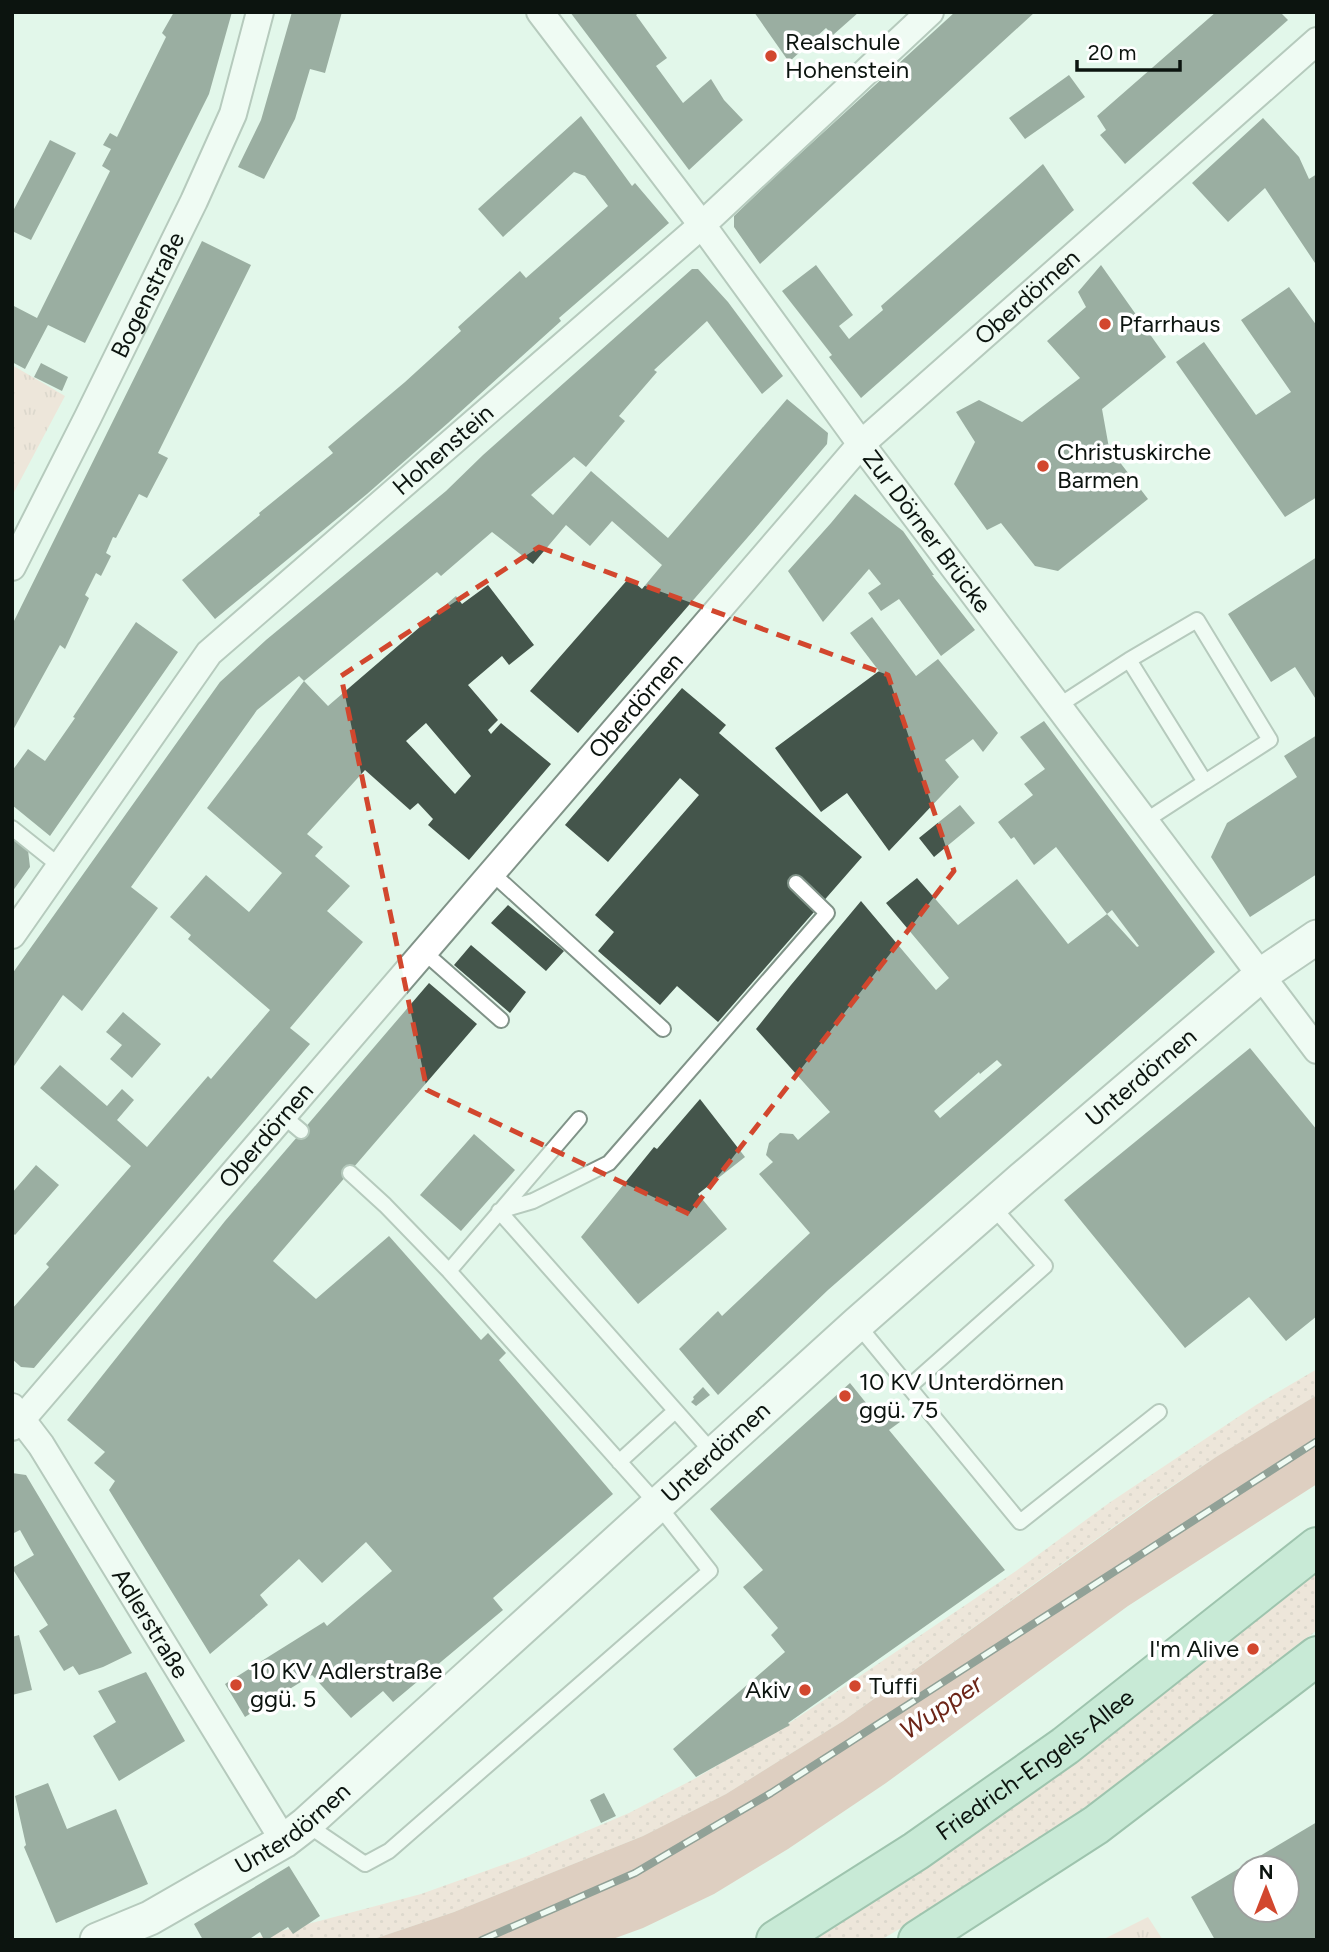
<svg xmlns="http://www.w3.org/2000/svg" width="1329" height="1952" viewBox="0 0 1329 1952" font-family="Figtree,sans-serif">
	<defs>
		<pattern id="grass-dots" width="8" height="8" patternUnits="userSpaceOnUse" patternTransform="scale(1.75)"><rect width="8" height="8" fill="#fbd0c7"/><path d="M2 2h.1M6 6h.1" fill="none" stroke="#d6b2aa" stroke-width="1.8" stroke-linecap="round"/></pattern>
		<pattern id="park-tufts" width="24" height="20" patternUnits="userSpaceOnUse" patternTransform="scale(1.75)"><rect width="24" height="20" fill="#fbd0c7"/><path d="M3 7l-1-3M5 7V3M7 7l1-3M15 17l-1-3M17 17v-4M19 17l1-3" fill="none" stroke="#d6b2aa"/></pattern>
	</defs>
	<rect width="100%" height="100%" fill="#e2f7ea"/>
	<path fill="url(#grass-dots)" d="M1317,1369V1395L1216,1457L1151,1500L843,1721L726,1794L643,1836L454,1912L371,1940H247L421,1894L525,1857L629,1813L696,1778L791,1722L857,1678L1016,1571L1109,1503L1256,1405Z
		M1317,1569V1630L1232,1699L1122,1781L1016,1855L896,1931L881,1940H807Z"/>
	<path fill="url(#park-tufts)" d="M12,365L65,396L12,496Z
		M1148,1917L1163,1940H1102Z"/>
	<path fill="#da9d91" d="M1317,1395V1484L1128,1606L886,1783L788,1849L714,1894L643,1928L610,1940H371L454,1912L643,1836L726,1794L843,1721L1151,1501L1216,1457Z"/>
	<path fill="#44554b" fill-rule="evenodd" d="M174,12H232L209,94L85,343L48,325L25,369L12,362V305L37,318L110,171L102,166L111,149L103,145L110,133L117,137L166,37L162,33Z
		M292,12H342L325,73L310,69L295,119L264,179L238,167L261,120Z
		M570,12H640L636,15L667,58L656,66L683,103L711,79L724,100L743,120L689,170Z
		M754,12H859L833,35L826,28L789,62Z
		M955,12H1035L760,264L734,227V216L780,172Z
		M1216,12H1280L1288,20L1125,164L1100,135L1106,130L1097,116Z
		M1069,75L1085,97L1025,139L1009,118Z
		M581,116L632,186L635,183L669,223L559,318L561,321L448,423L367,494L215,619L182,580L260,515L259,513L333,453L328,447L405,382L461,331L458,327L520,271L526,278L608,206L585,176L574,172L503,237L478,209Z
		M1263,118L1299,157L1309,179L1317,174V266L1265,188L1228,222L1192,183Z
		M50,140L76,153L31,240L12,231V213Z
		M1043,164L1074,210L861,398L829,357L832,355L782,291L816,265L853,315L839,326L849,339L883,310L881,306Z
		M202,241L251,265L158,453L168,458L147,498L139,494L116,538L113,537L106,553L111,556L101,576L96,573L85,595L89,598L65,649L60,645L12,732V625Z
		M1101,265L1166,357L1102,409L1109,448L1148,499L1058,571L1035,566L1001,523L987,530L954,484L975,442L956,412L979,400L1022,422L1080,378L1047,341L1086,307L1078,292Z
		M692,269H698L728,302L783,376L762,394L707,321L654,370L657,372L619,416L625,421L586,467L574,457L531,495L553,515L591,471L668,538L787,399L828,433L827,444L754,530L578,733L530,691L629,578L642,589L662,565L612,521L590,546L566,525L533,564L492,532L441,576L437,572L304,681L299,676L257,710L131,887L158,908L82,1011L63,995L12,1069V974L220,682L266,640L446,491L483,455Z
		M1289,287L1317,326V497L1285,517L1176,362L1204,342L1256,415L1291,392L1241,320Z
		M41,363L68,377L62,391L34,377Z
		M855,494L903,531L934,575H932L975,630L941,656L899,599L881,611L868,593L881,584L869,569L823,622L788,571L831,523Z
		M1317,557V701L1295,667L1271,682L1228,614Z
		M488,585L534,645L509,665L502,656L468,685L498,720L488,730L491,734L501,723L551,764L469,860L428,825L433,819L418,803L410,810L365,770L307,834L323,847L315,856L350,886L327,911L363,942L290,1028L310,1044L34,1368L21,1367L12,1359V1309L49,1267L46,1264L131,1166L40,1088L60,1065L107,1106L122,1089L134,1100L117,1120L147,1147L208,1076L211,1079L270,1010L188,939L191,935L170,917L206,875L249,912L282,873L207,808L304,681L328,706L456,596L462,604ZM426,723L471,776L455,794L406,741Z
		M872,617L916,676L938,659L998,733L983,752L973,739L945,760L959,777L889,851L847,793L821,812L775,748L879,671L850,633Z
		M136,622L178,652L50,836L12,805V771L28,749L45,761L75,718L73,717Z
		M682,688L726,725L719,733L862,857L718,1022L677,986L660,1005L598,951L614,932L595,915L699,795L680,778L608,862L565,825Z
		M1044,721L1215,952L828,1290L718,1395L679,1349L718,1311L722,1316L810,1233L759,1174L773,1162L766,1155L769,1143L780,1133L793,1134L798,1140L830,1112L756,1029L791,985L861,901L936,990L949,978L886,903L917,878L958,925L1017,879L1068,944L1107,914L1056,847L1034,865L1014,837L1011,839L998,822L1033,795L1024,784L1045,769L1020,737ZM1112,910L1139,946L1137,947L1107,914ZM997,1060L1002,1065L940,1118L934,1111L979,1072L980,1074Z
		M1317,735V874L1250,917L1211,857L1227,823L1297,777L1284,756Z
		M960,805L975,823L934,857L919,838Z
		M12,839L28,850L30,867L12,892Z
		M508,905L564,951L546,971L491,923Z
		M471,945L526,992L510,1013L454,965Z
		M429,983L477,1024L273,1261L316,1299L389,1236L481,1340L488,1333L506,1353L499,1360L613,1494L493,1598L503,1610L393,1702L383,1691L351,1718L312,1675L245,1717L225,1684L324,1622L327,1626L392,1571L366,1542L322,1583L299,1559L260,1595L268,1605L210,1654L109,1490L115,1481L94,1463L105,1452L67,1420L225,1221Z
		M123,1012L161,1044L132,1078L110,1059L122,1045L106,1032Z
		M1250,1048L1317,1130V1316L1286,1341L1249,1297L1185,1348L1064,1200Z
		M700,1099L745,1157L698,1194L727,1229L638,1304L581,1237L654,1147L657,1149Z
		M474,1134L515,1170L461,1231L420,1195Z
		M36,1165L59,1185L15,1235L12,1232V1193Z
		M850,1383L875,1414L886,1405L900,1422L889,1430L1005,1570L788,1723L790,1725L696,1777L673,1749L785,1652L771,1635L778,1628L743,1587L763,1570L710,1509Z
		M703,1387L710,1395L696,1406L691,1402L694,1399L693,1397Z
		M12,1473L26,1475L132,1653L103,1667L79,1675L73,1666L64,1671L39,1631L48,1625L12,1568L34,1555L20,1530L12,1534Z
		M19,1635L32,1690L12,1695V1637Z
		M146,1672L185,1741L119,1781L93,1736L116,1722L98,1691Z
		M48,1783L67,1829L116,1809L148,1884L56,1923L24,1847L26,1845L15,1796Z
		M604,1793L616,1816L601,1823L590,1800Z
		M1317,1822V1940H1215L1191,1897ZM1245,1868H1287V1910H1245Z
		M289,1866L320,1916L293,1934L288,1927L267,1940H264L260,1932L248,1940H203L194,1924Z"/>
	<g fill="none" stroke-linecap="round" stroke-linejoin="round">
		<g stroke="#809388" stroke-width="18">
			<path id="service" d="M1129,660L1197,620L1270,740L1205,782
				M1058,706L1129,660L1205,782L1145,821
				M12,828L61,867
				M492,873L663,1029
				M424,952L501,1020
				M282,1115L301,1131
				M499,1211L533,1201L609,1163L827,913L796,883
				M499,1211L713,1453
				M449,1271L579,1119
				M857,1324L1020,1522L1159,1412
				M910,1386L1045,1266L992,1206
				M619,1462L675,1411
				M306,1824L365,1864L389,1851L710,1571L658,1505L449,1271L385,1205L350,1173"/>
		</g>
		<g stroke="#809388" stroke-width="30">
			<g id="minor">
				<path id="s1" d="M540,12L702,225L861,444L1317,1050"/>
				<path id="s2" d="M12,567L88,417L194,201L233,114L260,12"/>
				<path id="s3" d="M12,935L209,653L702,225L930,12"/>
				<path id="s4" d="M12,1407L41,1445L284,1841"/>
				<path id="s5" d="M12,1427L22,1419L861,444L1317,41"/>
			</g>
		</g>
		<g stroke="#809388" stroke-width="37">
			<g id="tertiary">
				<path id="s6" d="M97,1940L150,1918L284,1841L306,1824L857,1324L1022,1179L1261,975L1317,937"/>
			</g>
		</g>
		<g stroke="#4c8566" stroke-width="42">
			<g id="primary">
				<path id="s7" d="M776,1940L916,1851L1065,1746L1317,1547"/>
				<path d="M918,1940L1096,1825L1317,1656"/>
			</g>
		</g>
		<use href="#service" stroke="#fff" stroke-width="14"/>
		<use href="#minor" stroke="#fff" stroke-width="26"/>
		<use href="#tertiary" stroke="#fff" stroke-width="33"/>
		<use href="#primary" stroke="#a9dabf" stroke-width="38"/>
		<g stroke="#2f3933" stroke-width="8">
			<path id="rail" d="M482,1940L635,1873L771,1793L1317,1441"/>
		</g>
		<use href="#rail" stroke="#fff" stroke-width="5" stroke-dasharray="16" stroke-linecap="butt"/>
	</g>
	<path d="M0 0H1329V1952H0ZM539,547L888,675L954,871L689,1214L427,1090L341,676Z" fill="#e2f7ea" fill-opacity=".55" fill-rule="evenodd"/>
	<path fill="none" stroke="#d2472e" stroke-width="5" stroke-dasharray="14 9" stroke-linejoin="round" d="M539,547L888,675L954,871L689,1214L427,1090L341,676Z"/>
	<g fill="#d2472e" stroke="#fff" stroke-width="2.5">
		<circle cx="771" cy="56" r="7"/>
		<circle cx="1105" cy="324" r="7"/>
		<circle cx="1043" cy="466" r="7"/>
		<circle cx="845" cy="1396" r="7"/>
		<circle cx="1253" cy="1649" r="7"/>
		<circle cx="236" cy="1685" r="7"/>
		<circle cx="855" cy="1686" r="7"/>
		<circle cx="805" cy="1690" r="7"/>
	</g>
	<g text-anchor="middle" stroke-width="7" stroke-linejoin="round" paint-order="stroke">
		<g font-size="24" fill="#0c140f" stroke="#fff" text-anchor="start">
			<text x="785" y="50">Realschule<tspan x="785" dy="28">Hohenstein</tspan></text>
			<text x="1119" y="332">Pfarrhaus</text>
			<text x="1057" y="460">Christuskirche<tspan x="1057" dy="28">Barmen</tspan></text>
			<text x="859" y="1390">10 KV Unterdörnen<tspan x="859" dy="28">ggü. 75</tspan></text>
			<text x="1239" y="1657" text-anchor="end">I'm Alive</text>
			<text x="250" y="1679">10 KV Adlerstraße<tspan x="250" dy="28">ggü. 5</tspan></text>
			<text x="869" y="1694">Tuffi</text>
			<text x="791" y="1698" text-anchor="end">Akiv</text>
		</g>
		<g font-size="24" fill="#0c140f" stroke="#fff">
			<text dy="8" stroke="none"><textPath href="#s2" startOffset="304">Bogenstraße</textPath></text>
			<text dy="8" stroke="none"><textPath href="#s5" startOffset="1521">Oberdörnen</textPath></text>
			<text dy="8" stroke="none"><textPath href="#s3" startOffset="654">Hohenstein</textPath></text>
			<text dy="8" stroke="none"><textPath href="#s1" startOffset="648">Zur Dörner Brücke</textPath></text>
			<text dy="8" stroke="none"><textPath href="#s5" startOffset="954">Oberdörnen</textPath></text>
			<text dy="8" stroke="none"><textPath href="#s6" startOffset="1360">Unterdörnen</textPath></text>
			<text dy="8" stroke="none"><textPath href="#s5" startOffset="387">Oberdörnen</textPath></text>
			<text dy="8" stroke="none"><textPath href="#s6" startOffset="793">Unterdörnen</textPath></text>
			<text dy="8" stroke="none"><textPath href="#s4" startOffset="257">Adlerstraße</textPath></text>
			<text dy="8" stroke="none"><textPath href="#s7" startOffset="313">Friedrich-Engels-Allee</textPath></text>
			<text dy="8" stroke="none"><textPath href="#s6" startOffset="226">Unterdörnen</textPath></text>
		</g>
		<g font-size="26" font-style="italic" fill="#6d2518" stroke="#fff">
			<text transform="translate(941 1707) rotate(-34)" y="9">Wupper</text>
		</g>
	</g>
	<rect width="1329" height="1952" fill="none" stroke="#0c140f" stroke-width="28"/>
	<g transform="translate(1266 1889)"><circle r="33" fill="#ffffff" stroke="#9ea19f" stroke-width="2"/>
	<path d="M0-5L12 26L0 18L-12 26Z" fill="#d2472e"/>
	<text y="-10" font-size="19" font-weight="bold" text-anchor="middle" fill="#0c140f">N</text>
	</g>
	<path d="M1077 60v10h103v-10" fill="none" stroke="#0c140f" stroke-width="3.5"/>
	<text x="1088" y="60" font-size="21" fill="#0c140f" stroke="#ffffff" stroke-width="5" paint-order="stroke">20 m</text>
</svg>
